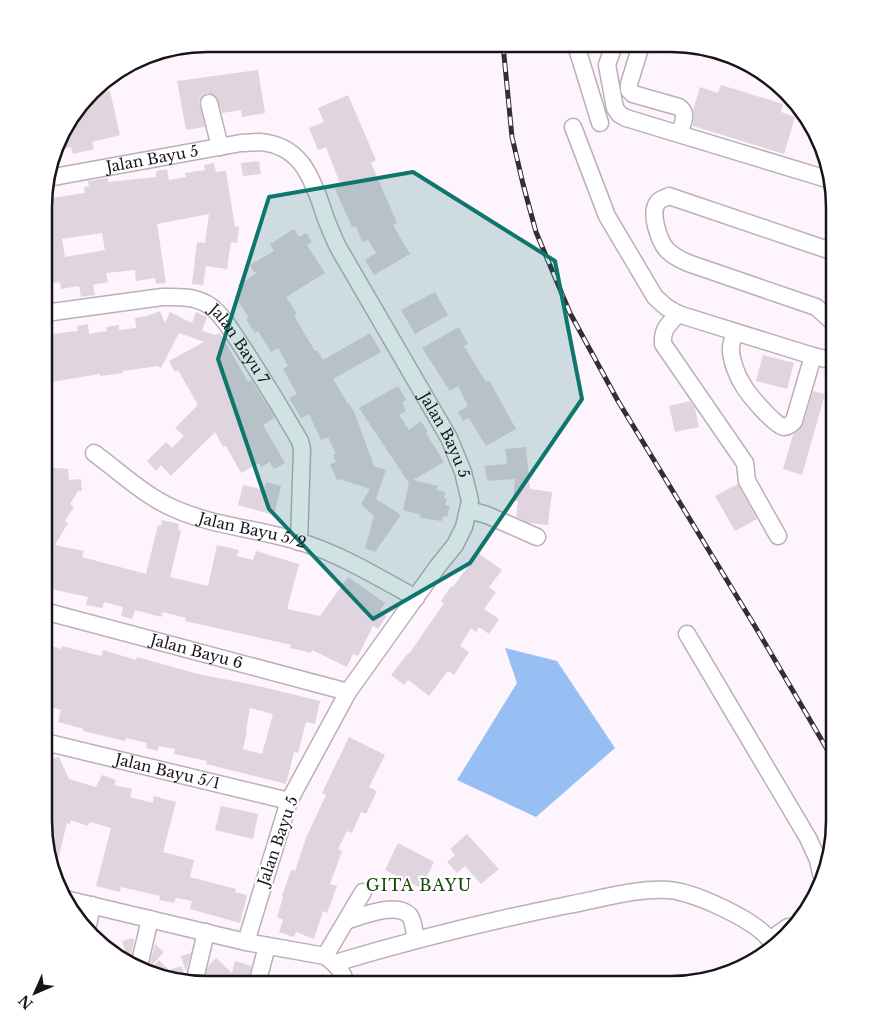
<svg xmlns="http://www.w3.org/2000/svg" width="878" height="1028" viewBox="0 0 878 1028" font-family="'Libre Baskerville',serif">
	<rect width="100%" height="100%" fill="#fef4fd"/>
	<path fill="#98bff3" d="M505,648L557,661L615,748L536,817L457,780L517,683Z"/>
	<path fill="#e0d4df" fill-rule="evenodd" d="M258,70L265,113L242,117L241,110L222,113L216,96L212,94L207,93L202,96L199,101L205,127L186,130L177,81Z
		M721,85L783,104L781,112L795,117L784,154L693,126L694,117L693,110L700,87L718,93Z
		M110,91L120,135L92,142L94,149L73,154L71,147L57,150L66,126L90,95Z
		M348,95L376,160L371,163L397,223L393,225L410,254L374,275L365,260L376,253L368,240L362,242L356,226L352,227L335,189L341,186L326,147L318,150L309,128L324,122L318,108Z
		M259,161L261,174L243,176L241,163Z
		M214,163L216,172L226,171L235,227L239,226L237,243L231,242L227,269L206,266L203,285L192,284L197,242L205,243L209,214L157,224L166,283L156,284L155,278L136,281L135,270L106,273L108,282L93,285L95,295L81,297L79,286L61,289L60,282L46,284L45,270H48L45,252V199L85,193L84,187L89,186L88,181L108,178V182L156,177V171L167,169L169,180L186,177L185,173L205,170L204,165ZM102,233L105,250L65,257L62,239Z
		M294,229L299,237L306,233L312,242L307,245L325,273L286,297L297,314L294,316L315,351L317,350L323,360L370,333L381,352L333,379L348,404L349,403L355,414L374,466L386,470L376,499L401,515L375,552L365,548L374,516L361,504L370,489L340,479L337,480L330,464L336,462L333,455L336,454L328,437L321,440L309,414L301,418L289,398L297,394L283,369L288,366L278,348L271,352L258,331L255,333L246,319L249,318L235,296L242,292L238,285L257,273L254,272L250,265L274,251L270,244Z
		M435,292L448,315L415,334L401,310Z
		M160,311L165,323L170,312L192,323L196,312L207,317L202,331L216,335L220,333L248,382L251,380L275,418L263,425L285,463L274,469L270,462L261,467L259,463L241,473L226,446L223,447L215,432L171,476L161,465L156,471L147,461L166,442L172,448L184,436L175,428L198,405L178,370L175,372L169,361L204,342L179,333L161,368L158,366L123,371V373L100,376V374L45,383V335L78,331L77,326L88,324L89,334L107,331L106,327L119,325V330L136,328L135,318L147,316Z
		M459,327L468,344L464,346L486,382L489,380L516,429L486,446L469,418L463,421L458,412L468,406L458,386L450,391L422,348Z
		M763,355L794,363L787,389L756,381Z
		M398,386L406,400L402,402L406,411L399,415L409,430L421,421L428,432L426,433L444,462L413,480L438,486L436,490L445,492L444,498L447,499L445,505L450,506L447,517L443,516L442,521L420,518L421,515L403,510L409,483L359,408Z
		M813,391L825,394L802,475L783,469L793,435L803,424Z
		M690,401L695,408L699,427L675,432L669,406Z
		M526,447L530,489L552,492L548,525L529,523L516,517L518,501L513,500L515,479L487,481L485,466L507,464L505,449Z
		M45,467L68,469L69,480L81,479L82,491H78L70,504L74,507L65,521L68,523L55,545L84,551L82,557L146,574L158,525L161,526L162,520L179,524L178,530L181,531L170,577L208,586L217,545L239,550L237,556L253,560L256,551L299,564L287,609L320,616L348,577L385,603L380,610L387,616L378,629L373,626L358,656L353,654L347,667L312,650L311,653L290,648L291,645L185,621L186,618L163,612L161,617L135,610L132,619L121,616L123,607L104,602L102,608L86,605L88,597L51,589L53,581L44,579Z
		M266,482L281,486L274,515L238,505L243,485L264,490Z
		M738,484L757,519L735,531L715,496Z
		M478,553L502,570L489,587L496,592L484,609L499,619L489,634L479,627L476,632L471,628L460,646L469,652L454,675L448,671L429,696L408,680L404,685L391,675L408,653L409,654L444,603L441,601L451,586L453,587Z
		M44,644L61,649L62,646L101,656L103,650L136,660L137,657L198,674L254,685L320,701L315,724L306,722L298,753L294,752L286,784L206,764L207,761L174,754L175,749L159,746L158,751L146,748L147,743L126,738L125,741L83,731L84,729L58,722L61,710L44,705L50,676L44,674ZM250,708L273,714L262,754L243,749L247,731H246Z
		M349,737L385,755L369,787L377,791L366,814L361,812L352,833L347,831L338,849L342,851L330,884L337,886L327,913L323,911L314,939L296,932L294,937L279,932L283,920L277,917L283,897L282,896L291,870L295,871L306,838L326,795L322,793Z
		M59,757L69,779L96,787L102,775L116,780L114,785L132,789L130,797L153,803L154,796L176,802L163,852L194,860L190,877L236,889L235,892L247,895L240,923L190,909L192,901L176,898L174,903L159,900L160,896L121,887L120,892L96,886L111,828L90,822L88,826L71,820L70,824L67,823L56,867L44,821V761Z
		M221,806L258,814L253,839L215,830Z
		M467,834L499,869L481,884L465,866L457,873L447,862L455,855L450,849Z
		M398,843L434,862L421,888L385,870Z
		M133,938L134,941L131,956L127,957L122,941Z
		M155,944L164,952L152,965L150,963Z
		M191,953L186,971V972L181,956Z
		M216,958L232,973L235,961L252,966L247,984H217L206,974L208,966Z
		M159,960L168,969L164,974L150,970Z
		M182,966L185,977L184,980L173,977L171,969Z"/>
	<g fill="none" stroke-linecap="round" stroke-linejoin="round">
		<g stroke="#bbafba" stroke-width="19">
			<g id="minor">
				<path d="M576,45L600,123"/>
				<path d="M614,45L607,65L615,108L619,114L626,118L827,179"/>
				<path d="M641,45L629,84V90L633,94L679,107C689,114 682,124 679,134"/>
				<path d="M209,103L220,147"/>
				<path d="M573,127L607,216L655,297L666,307L678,314C668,325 662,329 663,344L745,463L747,481L778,536"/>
				<path id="s1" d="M48,178L241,143C247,143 254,142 260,142C299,145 311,175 322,207C326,221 332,234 338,247L449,438L463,472L470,501L464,527L455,545L438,566L348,692L289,801L246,942"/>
				<path id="s2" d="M45,313L162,297C177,297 193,296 207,304C221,312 232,332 241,345C262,377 281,408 300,441L302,449L299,542"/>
				<path d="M678,314L813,356L834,361"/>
				<path d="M834,323L816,307L688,263C681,260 673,256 667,250C659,241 649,212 658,202C660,199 666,198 669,196L834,252"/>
				<path d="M735,332C733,339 730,345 731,352C732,362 737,376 743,385C748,394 775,426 784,427C788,427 791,424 794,421L813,356"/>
				<path id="s3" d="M94,453C120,472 146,497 175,509C216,527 262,529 304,543C344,556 379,578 416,598"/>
				<path d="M469,510L487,515L537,537"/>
				<path id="s4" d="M44,611L348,692"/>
				<path d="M687,634L808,838L818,860L821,874"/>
				<path id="s5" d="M45,742L289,801"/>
				<path d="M65,899L246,942L325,956C336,964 343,971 346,984"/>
				<path d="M346,921C362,916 397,901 410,916C414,922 414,933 416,939"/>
				<path d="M88,925L92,905"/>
				<path d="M770,940L788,927"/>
				<path d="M325,956L363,892"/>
				<path d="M335,963C412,940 488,921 568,905C601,899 635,888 669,890C694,892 759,921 772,943"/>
				<path d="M139,966L150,919"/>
				<path d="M194,983L206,932"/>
				<path d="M257,984L267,946"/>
			</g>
		</g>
		<use href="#minor" stroke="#fff" stroke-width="16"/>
		<g stroke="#332e33" stroke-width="5">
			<path id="rail" d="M503,45L512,137L523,184L536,232L570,313L618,401L759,633L834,761"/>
		</g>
		<use href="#rail" stroke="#fff" stroke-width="3" stroke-dasharray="9" stroke-linecap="butt"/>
	</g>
	<path fill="#0f766e" fill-opacity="0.2" stroke="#0f766e" stroke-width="4" stroke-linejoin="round" d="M413,172L555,261L582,399L470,563L373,619L269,509L218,359L269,197Z"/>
	<g text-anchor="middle" stroke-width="4.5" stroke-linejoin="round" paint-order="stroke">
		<g font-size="15" fill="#181418" stroke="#fff">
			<text dy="5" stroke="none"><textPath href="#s1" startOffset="106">Jalan Bayu 5</textPath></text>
			<text dy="5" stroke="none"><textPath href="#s2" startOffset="216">Jalan Bayu 7</textPath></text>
			<text dy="5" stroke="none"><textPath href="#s1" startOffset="571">Jalan Bayu 5</textPath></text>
			<text dy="5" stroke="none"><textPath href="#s3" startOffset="179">Jalan Bayu 5/2</textPath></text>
			<text dy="5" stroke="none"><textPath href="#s4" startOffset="158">Jalan Bayu 6</textPath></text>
			<text dy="5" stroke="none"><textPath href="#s5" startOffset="126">Jalan Bayu 5/1</textPath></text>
			<text transform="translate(278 841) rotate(-71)" y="5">Jalan Bayu 5</text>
		</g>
		<g font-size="16" letter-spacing="1" fill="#194407" stroke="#fff">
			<text x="419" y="891">GITA BAYU</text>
		</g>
	</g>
	<path d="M0 0H878V1028H0ZM207 52H671A155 155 0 0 1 826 207V821A155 155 0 0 1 671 976H207A155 155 0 0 1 52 821V207A155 155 0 0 1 207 52Z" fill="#fff" fill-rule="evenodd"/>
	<path fill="none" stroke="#181418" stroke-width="2.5" d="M207 52H671A155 155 0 0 1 826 207V821A155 155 0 0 1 671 976H207A155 155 0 0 1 52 821V207A155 155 0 0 1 207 52Z"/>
	<g transform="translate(35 993) rotate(225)" stroke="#ffffff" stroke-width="4" paint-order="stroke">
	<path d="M0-4L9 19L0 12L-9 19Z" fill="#181418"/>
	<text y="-8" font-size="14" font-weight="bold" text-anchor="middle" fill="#181418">N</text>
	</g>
</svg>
